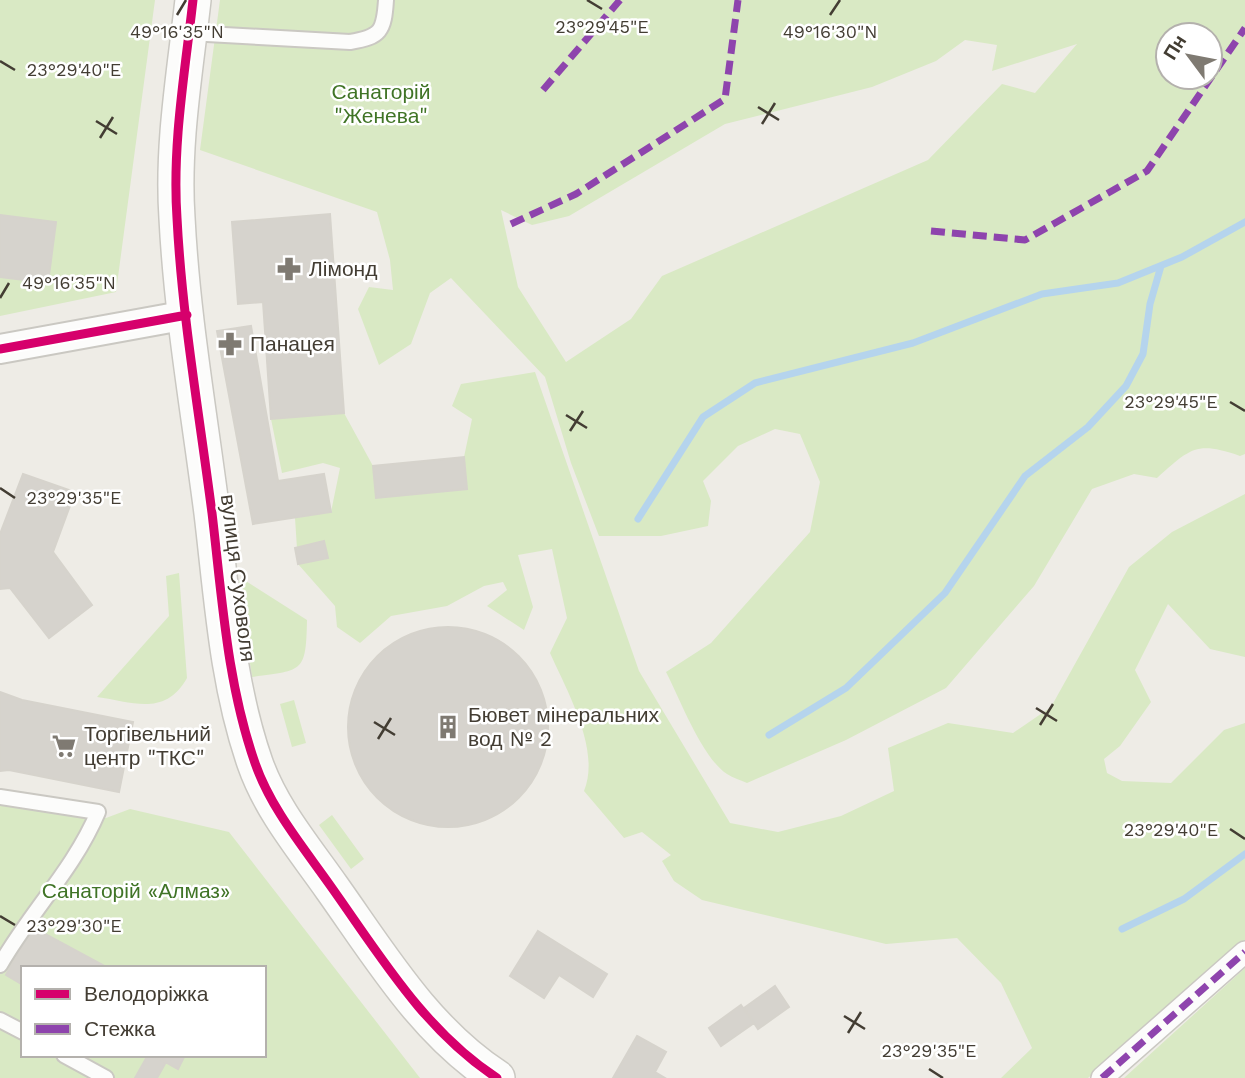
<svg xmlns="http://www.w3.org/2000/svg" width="1245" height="1078" viewBox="0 0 1245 1078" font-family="'Work Sans',sans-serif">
	<rect width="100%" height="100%" fill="#eeece6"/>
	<path fill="#d9e9c4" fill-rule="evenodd" d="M0,0H155L116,292L0,316Z
		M220,0H1245V454L1240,456C1196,441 1191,448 1157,478L1134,474L1092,489L1034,586L946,688L846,740L747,783C741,780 733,778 727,774C702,758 680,699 666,672L711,643L810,532L820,482L800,434L775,429L738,446L703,481L711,501L708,526L661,536H599L571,463L545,377L451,278L430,293L411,344L379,365L358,309L369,287L393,290L390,260L377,212L200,150ZM1168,35H1210V77H1168ZM965,40L997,45L992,71L1077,44L1035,93L1002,84L928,160L662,276L631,319L566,362L518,287L501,210L532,225L569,216L725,124L872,87L936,61Z
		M535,372L639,671L730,823L778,832L841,816L894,791L888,748L948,723L1013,733L1051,707L1129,567L1172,532L1245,494V657L1210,649L1168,604L1135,670L1151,702L1120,746L1104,759L1107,773L1122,781L1171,783L1224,730L1245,723V941L1088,1078H1001L1032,1048L1001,983L957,938L886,944L702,900L674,881L662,861L671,855L642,832L624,838L584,791C601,750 567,691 550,653L567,618L552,549L518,555L533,607L524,630L487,606L507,590L503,582L484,586L447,606L391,616L360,643L337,627L335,606L298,564L295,518L331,512L340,468L323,463L282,473L271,419L344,413L373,466L376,498L467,489L464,457L472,419L452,406L461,384Z
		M179,573L187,678C165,717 133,702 97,697L169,616L166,576Z
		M241,578L307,620C306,673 303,670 252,677L238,583Z
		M294,700L306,743L292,747L280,704Z
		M0,805L106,818L130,809L229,832L420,1078H0ZM23,968H264V1055H23Z
		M332,815L364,859L351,869L319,825Z
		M1245,968V1078H1124Z"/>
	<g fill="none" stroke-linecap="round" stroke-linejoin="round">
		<path stroke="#b5d4ed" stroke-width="7" d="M638,519L703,417L755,383L913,343L1042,294L1118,283L1182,257L1245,222
			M769,735L846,688L945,593L1025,476L1088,427L1126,386L1143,354L1150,304L1161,266
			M1122,929L1184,899L1245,854"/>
	</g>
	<path fill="#d6d3cd" stroke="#d6d3cc" stroke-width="2" d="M330,214L344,413L271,419L263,302L238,304L232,222Z
		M0,215L56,222L48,283L0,277Z
		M251,326L278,481L324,474L331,512L253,524L217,331Z
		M464,457L467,489L376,498L373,466Z
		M23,474L75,492L53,552L92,605L49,638L10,588L0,589V534Z
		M324,541L328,558L298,564L295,548Z
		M348 727a100 100 0 1 1 200 0a100 100 0 1 1-200 0Z
		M0,692L22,700L133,722L119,792L9,770L0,771Z
		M32,927L108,968H23V985L6,975Z
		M538,931L607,974L593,997L559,975L544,998L510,976Z
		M775,986L789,1007L758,1029L744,1008Z
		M741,1005L754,1023L721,1046L709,1028Z
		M637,1036L666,1052L655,1072L665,1078H613Z
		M148,1055L166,1062L157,1078H135Z
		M153,1055H185L178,1069Z"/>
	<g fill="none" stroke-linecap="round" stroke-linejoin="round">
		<g stroke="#cac8c2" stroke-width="18">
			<path id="service" d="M189,33L350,42C381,37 384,31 386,0
				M0,797L98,812C74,869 31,911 0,965
				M0,1020L23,1032
				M64,1055L106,1078"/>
		</g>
		<g stroke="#cac8c2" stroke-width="24">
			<path id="pedestrian" d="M1102,1078L1245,952"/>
		</g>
		<g stroke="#cac8c2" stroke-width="32">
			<path id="minor" d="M0,349L187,315"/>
		</g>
		<g stroke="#cac8c2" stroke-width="38">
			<path id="tertiary" d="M193,0C185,72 172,145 177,218C182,316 199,412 212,513C222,597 227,683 255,763C271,809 304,848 332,888C381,957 425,1031 497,1078"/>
		</g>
		<use href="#service" stroke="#fcfcfb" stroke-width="14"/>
		<use href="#pedestrian" stroke="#fcfcfb" stroke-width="21"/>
		<use href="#minor" stroke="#fcfcfb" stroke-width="28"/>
		<use href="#tertiary" stroke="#fcfcfb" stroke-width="35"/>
		<path stroke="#8e44ad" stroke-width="7" stroke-dasharray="14 7" stroke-linecap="butt" d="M543,90L620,0
			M511,224L576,194L725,99L738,0
			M931,231L1025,240L1147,171L1245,28
			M1102,1078L1245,952"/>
		<g stroke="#fff" stroke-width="13">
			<path id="cycleway" d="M193,0C185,72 172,145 177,218C182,316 199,412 212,513C222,597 227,683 255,763C271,809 304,848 332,888C381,957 425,1031 497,1078
				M0,349L187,315"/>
		</g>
		<use href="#cycleway" stroke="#d6006c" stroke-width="9"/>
	</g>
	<path fill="none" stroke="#433d33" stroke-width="2.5" d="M587,0L602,9M177,15L186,0M830,15L840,0M0,61L15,70M758,107L779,120M96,121L117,134M762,124L775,103M100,138L113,117M0,298L9,283M1230,402L1245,411M566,415L587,428M570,431L583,411M0,488L15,498M1036,708L1057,721M374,722L395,735M1040,725L1053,704M378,739L391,718M1230,829L1245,839M0,916L15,925M844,1016L865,1029M848,1033L861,1012M929,1069L943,1078"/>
	<defs>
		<g id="pharmacy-bare" transform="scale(1.89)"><path d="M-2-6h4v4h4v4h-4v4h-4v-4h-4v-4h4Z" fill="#7f7a72" stroke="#fff" stroke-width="2.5" paint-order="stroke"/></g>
		<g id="building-bare" transform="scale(1.89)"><path d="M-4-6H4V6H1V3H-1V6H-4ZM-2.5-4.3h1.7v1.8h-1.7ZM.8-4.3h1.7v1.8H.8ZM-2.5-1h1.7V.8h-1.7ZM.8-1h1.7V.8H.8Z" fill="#7f7a72" stroke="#fff" stroke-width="2.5" paint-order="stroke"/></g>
		<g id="supermarket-bare" transform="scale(1.89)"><path d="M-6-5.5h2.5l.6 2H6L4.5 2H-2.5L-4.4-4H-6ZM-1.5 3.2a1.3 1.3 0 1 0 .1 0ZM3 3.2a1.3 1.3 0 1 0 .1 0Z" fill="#7f7a72" stroke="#fff" stroke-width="2.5" paint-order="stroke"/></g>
	</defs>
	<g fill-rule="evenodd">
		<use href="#pharmacy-bare" x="289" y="269"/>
		<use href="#pharmacy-bare" x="230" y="344"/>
		<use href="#building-bare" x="448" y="727"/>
		<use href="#supermarket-bare" x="64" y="746"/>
	</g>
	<g text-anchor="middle" stroke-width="5" stroke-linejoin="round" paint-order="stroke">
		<g font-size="21" fill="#407426" stroke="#fff">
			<text x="381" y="99">Санаторій<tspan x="381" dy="24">"Женева"</tspan></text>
			<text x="136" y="898">Санаторій «Алмаз»</text>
		</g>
		<g font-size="21" fill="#433d33" stroke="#fff" text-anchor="start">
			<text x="309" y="276">Лімонд</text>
			<text x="250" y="351">Панацея</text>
			<text x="468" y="722">Бювет мінеральних<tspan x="468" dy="24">вод № 2</tspan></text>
			<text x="84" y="741">Торгівельний<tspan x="84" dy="24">центр "ТКС"</tspan></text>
		</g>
		<g font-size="21" fill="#433d33" stroke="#fff">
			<text transform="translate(238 578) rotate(83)" y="7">вулиця Суховоля</text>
		</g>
	</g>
	<g font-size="18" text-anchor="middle" fill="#433d33" stroke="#fff" stroke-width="5" stroke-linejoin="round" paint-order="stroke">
		<text x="602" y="33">23°29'45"E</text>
		<text x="177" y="38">49°16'35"N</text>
		<text x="830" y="38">49°16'30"N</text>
		<text x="74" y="76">23°29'40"E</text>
		<text x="69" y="289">49°16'35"N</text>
		<text x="1171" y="408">23°29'45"E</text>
		<text x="74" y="504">23°29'35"E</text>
		<text x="1171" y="836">23°29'40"E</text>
		<text x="74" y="932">23°29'30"E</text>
		<text x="929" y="1057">23°29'35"E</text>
	</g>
	<rect x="21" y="966" width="245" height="91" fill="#ffffff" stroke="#b4b1ad" stroke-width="2"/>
	<rect x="35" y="989" width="35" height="10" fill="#d6006c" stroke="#b4b1ad" stroke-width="2"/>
	<text x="84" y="1001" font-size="21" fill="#433d33">Велодоріжка</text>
	<rect x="35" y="1024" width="35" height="10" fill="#8e44ad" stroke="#b4b1ad" stroke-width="2"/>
	<text x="84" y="1036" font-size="21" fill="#433d33">Стежка</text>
	<g transform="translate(1189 56) rotate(302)"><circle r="33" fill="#ffffff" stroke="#b4b1ad" stroke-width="2"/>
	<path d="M0-5L12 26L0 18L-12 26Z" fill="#7f7a72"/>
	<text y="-10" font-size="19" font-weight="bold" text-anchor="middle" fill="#433d33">Пн</text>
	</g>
</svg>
